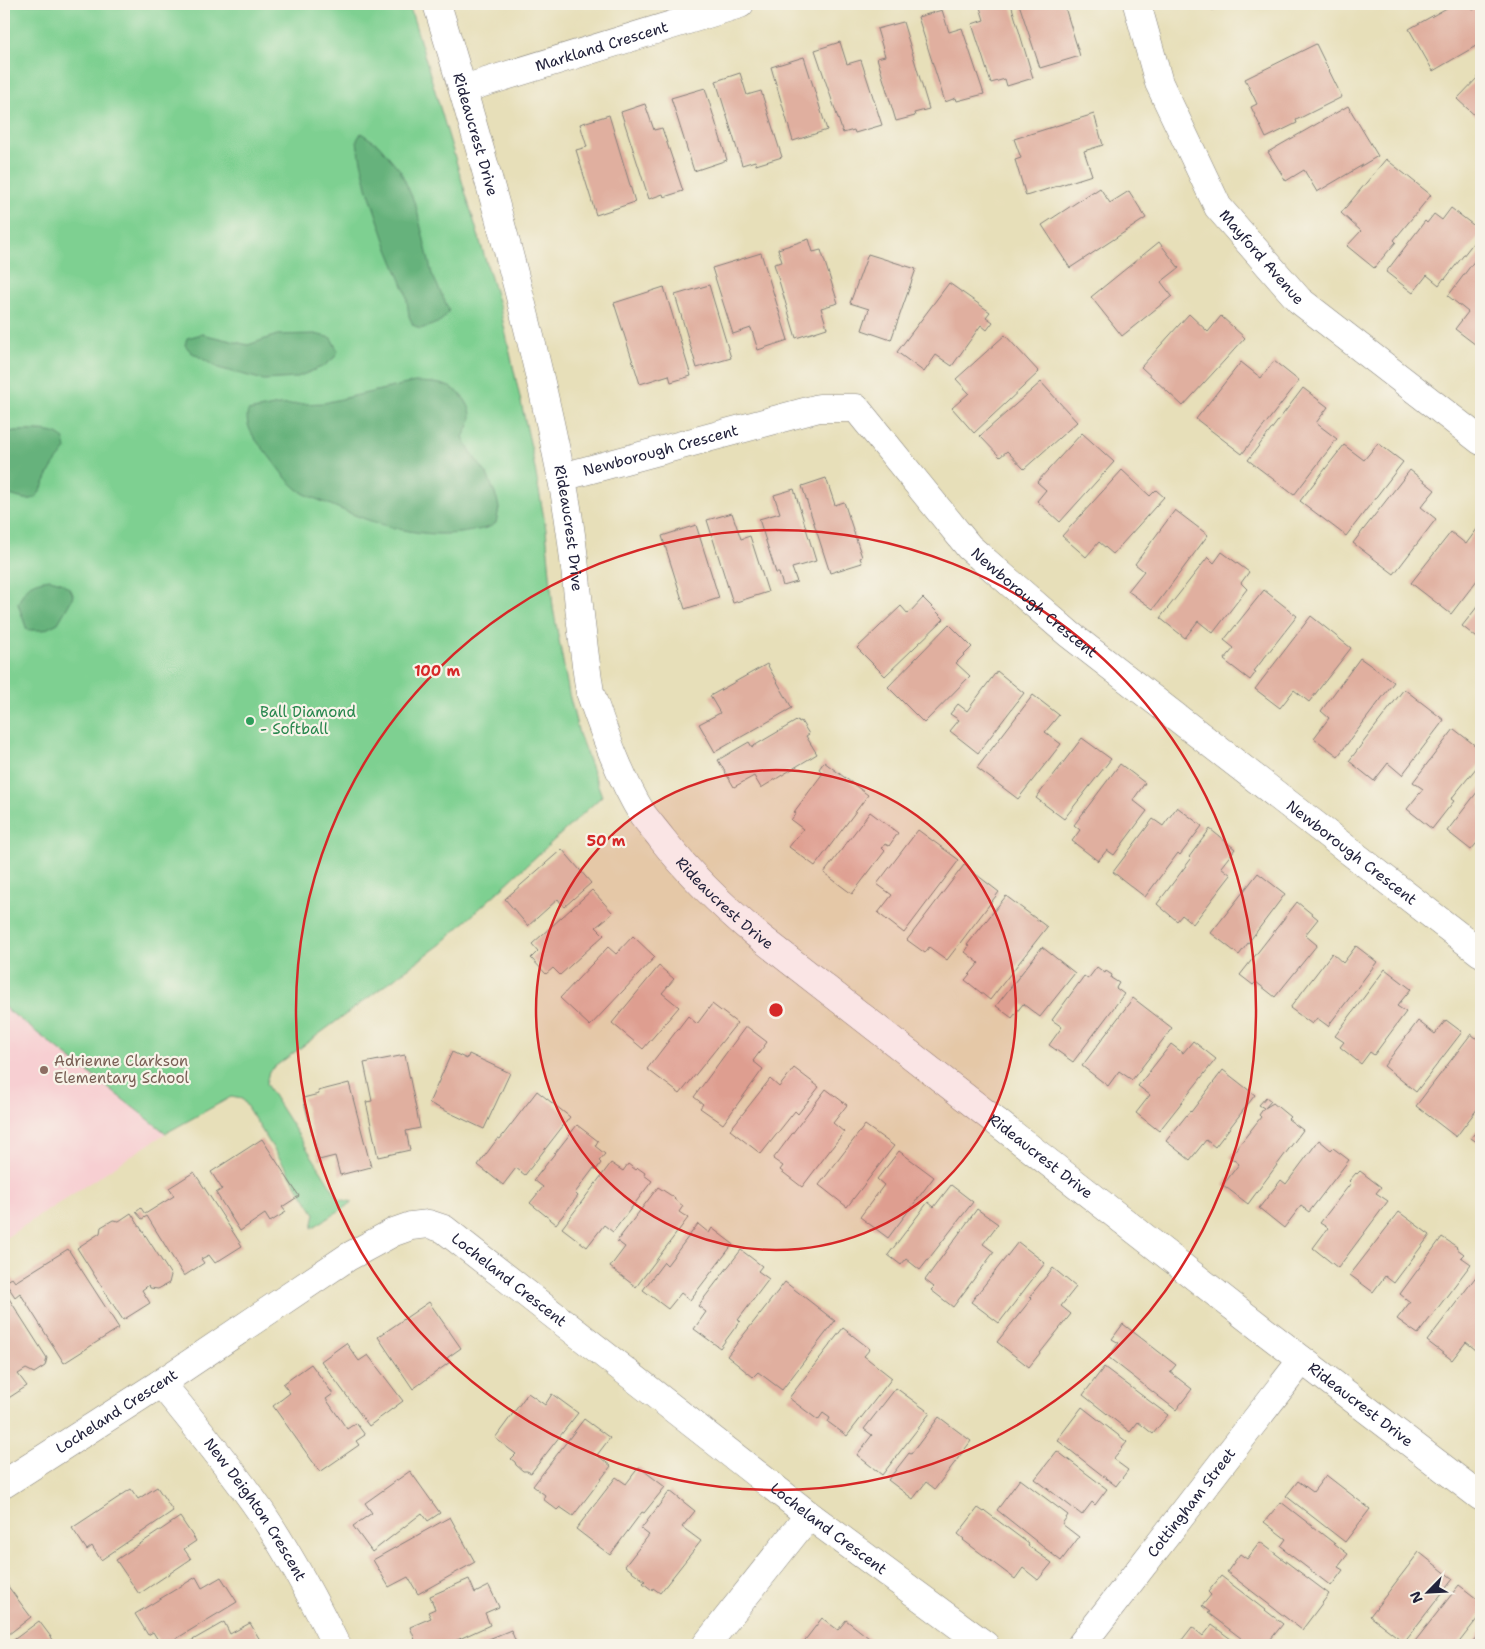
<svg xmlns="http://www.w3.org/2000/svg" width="1485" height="1649" viewBox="0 0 1485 1649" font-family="'Shantell Sans',sans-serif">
	<rect width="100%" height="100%" fill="#f7f3e8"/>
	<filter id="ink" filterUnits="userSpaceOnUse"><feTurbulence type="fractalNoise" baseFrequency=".02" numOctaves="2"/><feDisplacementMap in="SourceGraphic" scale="10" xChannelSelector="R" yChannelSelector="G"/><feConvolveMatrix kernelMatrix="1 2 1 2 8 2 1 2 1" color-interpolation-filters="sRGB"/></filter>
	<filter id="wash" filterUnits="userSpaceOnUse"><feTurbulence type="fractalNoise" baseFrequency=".0096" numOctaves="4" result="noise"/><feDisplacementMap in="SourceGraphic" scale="20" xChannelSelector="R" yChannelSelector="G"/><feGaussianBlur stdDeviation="1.12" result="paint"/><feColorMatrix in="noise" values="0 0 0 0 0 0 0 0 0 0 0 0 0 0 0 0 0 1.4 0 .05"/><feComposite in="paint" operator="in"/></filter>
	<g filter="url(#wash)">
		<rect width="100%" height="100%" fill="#e7dfb9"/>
		<path fill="#f7cfd2" d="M4,1007L166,1133L4,1239Z"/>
		<path fill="#7ed091" stroke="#507966" d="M4,4H409L500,308L531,447L546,529L553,608L569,694L579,734L602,796L441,944L269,1071L266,1084L339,1199L353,1202L312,1228L315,1214L242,1099L231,1097L166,1133L4,1007Z"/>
		<path fill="#66b27b" stroke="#446a5b" d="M361,133L379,145L400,170L416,206L432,274L449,310C444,323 432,325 420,329L413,325L409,316L406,293L388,249L367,187L358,148L357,140Z
			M202,334L248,345L277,335L315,334L331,338L338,351L335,357L324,366L295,378L264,380L218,368L191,352L185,345L187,338Z
			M415,382C435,383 452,382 465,400C475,415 471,422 463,437L473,456L487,474L497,499L499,508L496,523C489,529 481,529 472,531C424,541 375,525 331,505C322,501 312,498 303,493C287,483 277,466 265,451C255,440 244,426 248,411L279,405L324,403Z
			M14,431C25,431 54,429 62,437C65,440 65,445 66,449C61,456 54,463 50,471C35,501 39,505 4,493V434Z
			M50,579L61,582L71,590L73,595L72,599L58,623L44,630H27L18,604C26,585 30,582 50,579Z"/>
		<g id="blocks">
			<path fill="#e0af9f" d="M979,4H1011L1033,78L1007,86L1005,79L991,83L972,24L984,20Z
				M1019,4H1064L1080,56L1040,68Z
				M1210,4H1233L1212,10Z
				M1454,4H1469L1473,10L1481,5V43L1433,71L1409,29Z
				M942,10L949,32L962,28L984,94L957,101L956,98L945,102L918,17Z
				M903,22L929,109L914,113L915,116L896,121L877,58L885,56L877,29Z
				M840,42L847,64L861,60L882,125L855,133L854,130L843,133L815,50Z
				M1316,44L1342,97L1296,120L1297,123L1266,138L1251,107L1257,104L1245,79Z
				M804,57L827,130L793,141L771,67Z
				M740,73L747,95L761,91L782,157L756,165L755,161L742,165L716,81Z
				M1481,74V121L1457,99Z
				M705,88L727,160L694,171L671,98Z
				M645,104L654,130L662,128L683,191L664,197L663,194L649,199L621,112Z
				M1348,106L1378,156L1317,192L1304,170L1286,181L1268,152Z
				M1094,114L1103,145L1084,151L1092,175L1026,196L1015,160L1021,158L1014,139Z
				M609,115L635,202L596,215L576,150L587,147L580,124Z
				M1386,159L1431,195L1394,240L1396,242L1374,268L1347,246L1361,231L1341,213Z
				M1100,188L1110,203L1129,191L1146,218L1070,268L1042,225L1094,191V192Z
				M1451,208L1481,231V233L1445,279L1444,278L1439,285L1427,275L1413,293L1386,272L1425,221L1427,223L1434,214L1442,220Z
				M809,239L813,252L821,250L838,303L821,308L827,328L796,338L774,264L782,262L778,249Z
				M1159,242L1179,268L1161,282L1172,296L1122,336L1091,297Z
				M1481,252V347L1480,348L1455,329L1468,312L1448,296Z
				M761,253L788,340L758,350L751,328L733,334L712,268Z
				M868,254L916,269L891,340L862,330L869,309L850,303Z
				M949,283L990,312L986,317L993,322L987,330L981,325L952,366L936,355L924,372L897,352Z
				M709,285L731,358L697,368L675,295Z
				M664,287L691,376L671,382L669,375L640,384L614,303Z
				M1189,314L1208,332L1221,316L1245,338L1183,406L1141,367Z
				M1005,335L1039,372L974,433L952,408L969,393L956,379Z
				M1274,361L1299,381L1242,454L1196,419L1241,362L1261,378Z
				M1041,382L1077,422L1024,469L1007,451L1000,457L980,436Z
				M1303,388L1328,407L1316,423L1337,439L1294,495L1248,460Z
				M1082,433L1114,462L1060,522L1037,501L1046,490L1037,482Z
				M1378,443L1403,462L1346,536L1300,501L1344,445L1364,460Z
				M1122,470L1150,496L1156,490L1164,497L1113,554L1099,542L1086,557L1062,536Z
				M1410,470L1435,490L1421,507L1436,519L1394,574L1353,543Z
				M826,478L835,505L844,502L862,557L860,558L862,563L830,573L802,486Z
				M794,489L816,561L792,568L797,582L783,586L779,573H776L759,519L780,513L774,495Z
				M1175,510L1208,535L1153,609L1128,591L1144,571L1135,564Z
				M732,513L741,539L750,536L768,592L733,603L707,520Z
				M696,525L719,598L685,609L662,536Z
				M1480,525L1481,575L1451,614L1411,583L1451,532L1466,544Z
				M1222,552L1249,572L1241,583L1247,589L1213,633L1198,621L1185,638L1160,618L1208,557L1214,563Z
				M1264,590L1297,616L1254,671L1256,672L1250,680L1224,660L1234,648L1224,640Z
				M923,598L944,619L885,676L857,648L901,606L908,614Z
				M1481,602V641L1462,626Z
				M1311,616L1351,648L1309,702L1294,690L1280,708L1255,689Z
				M949,624L972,647L956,663L970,676L924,723L888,687Z
				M1360,658L1394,682L1338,756L1314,738L1329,718L1321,711Z
				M767,664L792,708L715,752L699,724L720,713L710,696Z
				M997,671L1024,693L978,753L950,731L959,720L950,714L958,704L967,711Z
				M1404,689L1444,720L1402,775L1388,763L1374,781L1349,761Z
				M1033,695L1059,715L1045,732L1061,744L1018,799L977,768Z
				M798,720L799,722L801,721L809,734L806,736L817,754L761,788L754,776L734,787L718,760L749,742L752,747Z
				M1454,729L1481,750V762L1451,799L1454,801L1432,829L1407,809L1423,789L1413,782Z
				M1082,738L1111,759L1064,819L1036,798Z
				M824,762L868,795L815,866L789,847L803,829L791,820L796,813L794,812L823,773L819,769Z
				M1120,764L1145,783L1133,800L1147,811L1114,855L1107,850L1098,861L1072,841L1080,830L1074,825Z
				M1481,787V838L1471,850L1447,831Z
				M1177,807L1202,826L1180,855L1178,853L1145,897L1113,872L1153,819L1163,826Z
				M870,812L898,833L889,846L885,844L882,848L885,851L852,894L824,873Z
				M1210,829L1235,849L1221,867L1231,875L1193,924L1182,915L1177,921L1157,904L1191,859L1189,857Z
				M918,830L959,860L904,933L878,913L892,895L877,884Z
				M562,849L591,883L564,907L558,899L528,926L505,899Z
				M964,865L999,892L947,960L929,947L925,953L907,940Z
				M1258,873L1285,894L1239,955L1211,933Z
				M592,890L613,913L596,927L604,935L560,975L553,968L546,974L531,958L538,951L532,944Z
				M1006,896L1047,927L990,1000L965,980L979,963L965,952L969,946L967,945Z
				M1297,902L1318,919L1305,935L1317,945L1275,997L1256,982L1253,985L1240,975Z
				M633,936L655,957L590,1026L560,998L608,947L616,954Z
				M1356,946L1377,962L1328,1026L1317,1018L1312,1024L1290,1008L1332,953L1343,963Z
				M1042,947L1075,973L1040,1017L1023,1004L1012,1018L996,1006Z
				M659,966L674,979L662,993L679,1007L643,1049L612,1023Z
				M1097,967L1105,973L1106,971L1112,975L1111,978L1119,983L1116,988L1124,994L1073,1062L1049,1045L1062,1027L1052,1020L1084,976L1088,979Z
				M1385,969L1411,989L1397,1006L1406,1012L1374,1055L1370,1052L1361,1064L1340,1047L1344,1042L1335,1036Z
				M1133,998L1172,1028L1132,1080L1119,1071L1108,1086L1082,1066Z
				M712,1004L737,1023L680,1094L647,1069L688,1016L697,1024Z
				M1446,1020L1462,1032L1416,1092L1384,1066L1418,1021L1435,1034Z
				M746,1026L767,1042L753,1061L763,1069L723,1124L700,1108L703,1104L694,1097Z
				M1471,1034L1481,1042V1104L1456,1137L1416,1106Z
				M1193,1041L1216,1059L1159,1131L1136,1113L1150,1095L1138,1086L1171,1044L1183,1053Z
				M452,1052L467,1059L469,1054L510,1073L484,1129L429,1103Z
				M405,1055L420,1128L406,1131L410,1150L378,1157L366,1102L372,1101L364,1063Z
				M794,1068L819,1087L798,1114L795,1111L761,1154L730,1130L770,1079L779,1087Z
				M1223,1070L1255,1095L1215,1147L1206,1140L1190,1160L1166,1141L1190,1111L1191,1112Z
				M349,1083L371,1167L340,1175L335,1156L319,1160L303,1098L319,1094L318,1091Z
				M826,1089L847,1105L833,1123L844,1132L802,1187L780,1170L783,1166L773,1159Z
				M537,1091L570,1117L525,1175L516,1168L503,1185L478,1165L498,1138L500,1139Z
				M1266,1097L1271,1101L1265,1108L1273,1103L1290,1117L1288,1119L1303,1130L1248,1204L1223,1185L1239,1164L1230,1157L1261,1117L1259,1115L1264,1108L1259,1105Z
				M577,1125L598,1141L595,1146L605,1154L599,1161L601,1163L596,1170L594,1168L575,1193L578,1196L556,1224L530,1203L543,1187L534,1180Z
				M865,1125L894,1146L847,1207L819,1185Z
				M1481,1125V1145L1471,1138Z
				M262,1139L299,1196L282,1207L286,1212L270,1222L265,1214L240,1231L216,1193L222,1189L211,1172Z
				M1319,1140L1331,1150L1333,1148L1349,1160L1309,1212L1301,1206L1284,1228L1259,1208L1281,1180L1286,1184Z
				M899,1151L934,1177L888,1238L860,1217L884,1185L877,1179Z
				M611,1163L623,1171L628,1164L636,1170L638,1168L645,1173L644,1175L652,1181L613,1232L604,1225L587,1247L562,1228Z
				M1360,1171L1381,1187L1376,1193L1388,1201L1338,1268L1313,1248L1328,1228L1320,1223L1351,1183L1349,1181L1356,1173L1357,1174Z
				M194,1172L242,1246L215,1263L209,1255L201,1259L204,1263L184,1276L147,1216L142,1219L136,1212L141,1208L145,1214L174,1196L169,1188Z
				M951,1185L973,1202L920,1270L906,1259L901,1265L888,1255L928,1202L934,1207Z
				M658,1187L675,1198L674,1199L683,1206L679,1212L688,1218L636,1287L610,1267L625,1247L617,1241Z
				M977,1209L998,1224L983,1244L994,1252L953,1307L931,1290L934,1287L925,1280Z
				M1399,1212L1430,1235L1394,1283L1385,1276L1373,1292L1350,1275Z
				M131,1213L171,1275L169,1283L158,1289L150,1288L149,1285L142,1290L150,1303L123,1320L77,1248L100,1233L101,1227L113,1220L119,1221Z
				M698,1224L709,1233L712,1228L733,1244L690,1300L681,1293L668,1309L643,1290L664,1262L667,1265Z
				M1442,1237L1457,1247L1456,1248L1464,1254L1461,1257L1471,1264L1418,1334L1397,1319L1410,1302L1400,1294Z
				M1018,1242L1045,1263L999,1323L971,1302Z
				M68,1249L119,1328L64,1363L20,1293L15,1297L5,1282L12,1278L15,1282Z
				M741,1250L762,1266L758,1271L769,1279L738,1320L740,1321L720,1348L694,1329L706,1312L698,1306Z
				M1053,1268L1076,1287L1061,1306L1071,1314L1029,1367L997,1342L1032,1298L1030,1296Z
				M1481,1270V1354L1466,1342L1452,1360L1427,1341Z
				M785,1282L835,1321L782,1390L758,1372L753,1377L727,1356Z
				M8,1297L47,1358L45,1366L34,1373L26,1369L18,1374L27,1386L4,1401V1300Z
				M429,1302L461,1348L447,1358L450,1362L413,1389L378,1337Z
				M1123,1324L1176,1365L1170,1372L1192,1389L1176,1410L1108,1357L1119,1343L1112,1339Z
				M843,1328L870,1349L864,1356L892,1378L847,1436L828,1422L830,1418L823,1413L818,1420L789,1398Z
				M346,1343L359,1361L368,1355L403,1401L369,1426L321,1361Z
				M311,1364L333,1394L326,1399L347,1429L356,1423L365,1435L356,1441L359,1445L320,1472L273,1406L290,1393L283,1384Z
				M1104,1367L1168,1415L1153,1434L1138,1422L1130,1432L1083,1395Z
				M896,1388L930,1413L882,1475L857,1455L872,1435L864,1429Z
				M528,1393L545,1405L552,1394L578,1413L531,1473L527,1471H523L516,1465L515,1462L511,1459L516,1454L495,1438Z
				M1082,1407L1127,1442L1113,1459L1128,1470L1116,1486L1057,1440Z
				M939,1417L971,1441L935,1489L926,1482L913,1499L888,1480L909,1453L911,1454Z
				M584,1419L610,1438L597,1455L611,1466L573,1516L560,1507L557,1510L543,1499L545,1495L533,1486Z
				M1057,1451L1107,1489L1095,1505L1092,1502L1082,1515L1035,1479Z
				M639,1467L665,1487L644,1513L642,1512L610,1555L576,1529L616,1477L626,1484Z
				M410,1471L440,1513L428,1521L422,1513L372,1552L353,1526L372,1513L365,1503Z
				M1326,1475L1370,1509L1345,1542L1286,1496L1298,1481L1313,1492Z
				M1020,1479L1068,1515L1062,1524L1079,1537L1061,1561L997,1510Z
				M157,1487L173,1511L101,1560L92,1546L87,1550L72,1528L131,1489L138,1499Z
				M670,1491L695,1511L682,1527L701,1541L660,1593L653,1588L652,1590L643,1583L645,1581L625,1566L649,1535L641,1529Z
				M1281,1502L1348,1554L1338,1567L1343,1570L1331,1586L1284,1550L1285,1549L1281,1546L1286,1539L1264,1522Z
				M978,1508L984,1512L985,1511L1029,1544L1028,1546L1052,1563L1038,1580L1023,1568L1015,1579L963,1540L964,1539L958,1534Z
				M180,1517L196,1541L184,1549L191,1559L139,1594L116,1560Z
				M450,1517L475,1562L418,1594L408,1577L389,1587L373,1560Z
				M1260,1542L1329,1594L1302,1630L1227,1572L1240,1554L1247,1559Z
				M1419,1552L1453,1579L1404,1642L1370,1616Z
				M1221,1576L1283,1624L1266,1645H1250L1208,1613L1210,1612L1202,1606L1211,1595L1208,1592Z
				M196,1577L202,1588L221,1577L237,1602L166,1645H161L153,1632L148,1635L135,1614Z
				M469,1579L475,1593L489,1586L499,1607L485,1613L490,1625L455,1641L456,1643L450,1645H417L410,1627L431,1618L428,1612L435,1609L430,1596Z
				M4,1581L31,1617L4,1638Z
				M1459,1585L1481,1602V1614L1457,1645H1412Z
				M822,1618L838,1630L846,1620L878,1645H804L802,1644Z
				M39,1621L57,1645H7Z
				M224,1622L230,1634L250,1623L263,1645H184Z
				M1212,1625L1239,1645H1178L1192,1627L1203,1636Z
				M511,1630L517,1645H474Z
				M1481,1631V1645H1470Z"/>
		</g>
	</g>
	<g filter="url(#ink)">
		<use href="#blocks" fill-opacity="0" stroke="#84807a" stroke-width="1"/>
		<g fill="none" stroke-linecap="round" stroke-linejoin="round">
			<g stroke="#84807a" stroke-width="29">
				<g id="minor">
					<path id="s1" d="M437,4C484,159 529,316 561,475C576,546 578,620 590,692C604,732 620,778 643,815C649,823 656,831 662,839C691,876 720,904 756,934L1267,1333L1481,1497"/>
					<path id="s2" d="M1137,4L1159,83L1218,207L1299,300L1481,441"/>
					<path id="s3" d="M463,89L740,4"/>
					<path id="s4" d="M562,477L819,408H856L969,547L1069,634L1481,953"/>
					<path id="s5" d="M161,1383C195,1425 230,1467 261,1512C289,1554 314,1600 336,1645"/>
					<path id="s6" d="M4,1484L161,1383L348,1257L394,1232L411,1226L429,1224L444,1229L809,1515L985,1645"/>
					<path d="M706,1645L809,1515"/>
					<path id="s7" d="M1081,1645L1302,1360"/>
				</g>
			</g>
			<use href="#minor" stroke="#fff" stroke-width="28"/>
		</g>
	</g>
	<circle cx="776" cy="1010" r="240" fill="#d62828" fill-opacity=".12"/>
	<g fill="none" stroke="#d62828" stroke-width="2.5">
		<circle cx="776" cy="1010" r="240"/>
		<circle cx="776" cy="1010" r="480"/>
	</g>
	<circle fill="#2e9e5b" stroke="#f7f3e8" stroke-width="2" cx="250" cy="721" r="5"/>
	<circle fill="#8d6e63" stroke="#f7f3e8" stroke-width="2" cx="44" cy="1070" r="5"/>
	<g text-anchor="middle" stroke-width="4.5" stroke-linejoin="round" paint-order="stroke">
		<g font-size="15" fill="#22223b" stroke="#f7f3e8">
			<text dy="5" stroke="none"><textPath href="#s3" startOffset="145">Markland Crescent</textPath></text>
			<text dy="5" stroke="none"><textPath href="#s1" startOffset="136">Rideaucrest Drive</textPath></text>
			<text dy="5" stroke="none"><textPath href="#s2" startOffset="286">Mayford Avenue</textPath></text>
			<text dy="5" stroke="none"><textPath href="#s4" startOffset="102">Newborough Crescent</textPath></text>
			<text dy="5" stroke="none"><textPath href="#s1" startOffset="541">Rideaucrest Drive</textPath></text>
			<text dy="5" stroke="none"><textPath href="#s4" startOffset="568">Newborough Crescent</textPath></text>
			<text dy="5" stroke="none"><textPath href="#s4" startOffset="972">Newborough Crescent</textPath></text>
			<text dy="5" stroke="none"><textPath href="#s1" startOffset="961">Rideaucrest Drive</textPath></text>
			<text dy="5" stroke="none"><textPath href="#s1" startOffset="1366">Rideaucrest Drive</textPath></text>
			<text dy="5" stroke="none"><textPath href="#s6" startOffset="599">Locheland Crescent</textPath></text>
			<text dy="5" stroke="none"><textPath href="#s1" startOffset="1771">Rideaucrest Drive</textPath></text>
			<text dy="5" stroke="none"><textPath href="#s6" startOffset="134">Locheland Crescent</textPath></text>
			<text dy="5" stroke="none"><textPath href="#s7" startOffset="180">Cottingham Street</textPath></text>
			<text dy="5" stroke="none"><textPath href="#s5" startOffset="158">New Deighton Crescent</textPath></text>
			<text dy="5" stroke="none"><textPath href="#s6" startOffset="1004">Locheland Crescent</textPath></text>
		</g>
		<g font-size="15" fill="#27864d" stroke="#f7f3e8" text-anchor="start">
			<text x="260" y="717">Ball Diamond<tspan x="260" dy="17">- Softball</tspan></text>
		</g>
		<g font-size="15" fill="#785e54" stroke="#f7f3e8" text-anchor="start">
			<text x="54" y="1066">Adrienne Clarkson<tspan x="54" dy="17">Elementary School</tspan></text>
		</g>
	</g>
	<circle cx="776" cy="1010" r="8" fill="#d62828" stroke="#f7f3e8" stroke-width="2.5"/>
	<g font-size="15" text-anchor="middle" font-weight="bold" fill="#d62828" stroke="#f7f3e8" stroke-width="4.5" stroke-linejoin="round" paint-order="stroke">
		<text x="437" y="676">100 m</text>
		<text x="606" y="846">50 m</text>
	</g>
	<rect width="1485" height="1649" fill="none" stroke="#f7f3e8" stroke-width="20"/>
	<g transform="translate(1428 1592) rotate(246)" stroke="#f7f3e8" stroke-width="4" paint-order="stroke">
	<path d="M0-4L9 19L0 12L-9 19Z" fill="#22223b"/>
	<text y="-8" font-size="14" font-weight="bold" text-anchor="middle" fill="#22223b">N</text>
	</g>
</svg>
